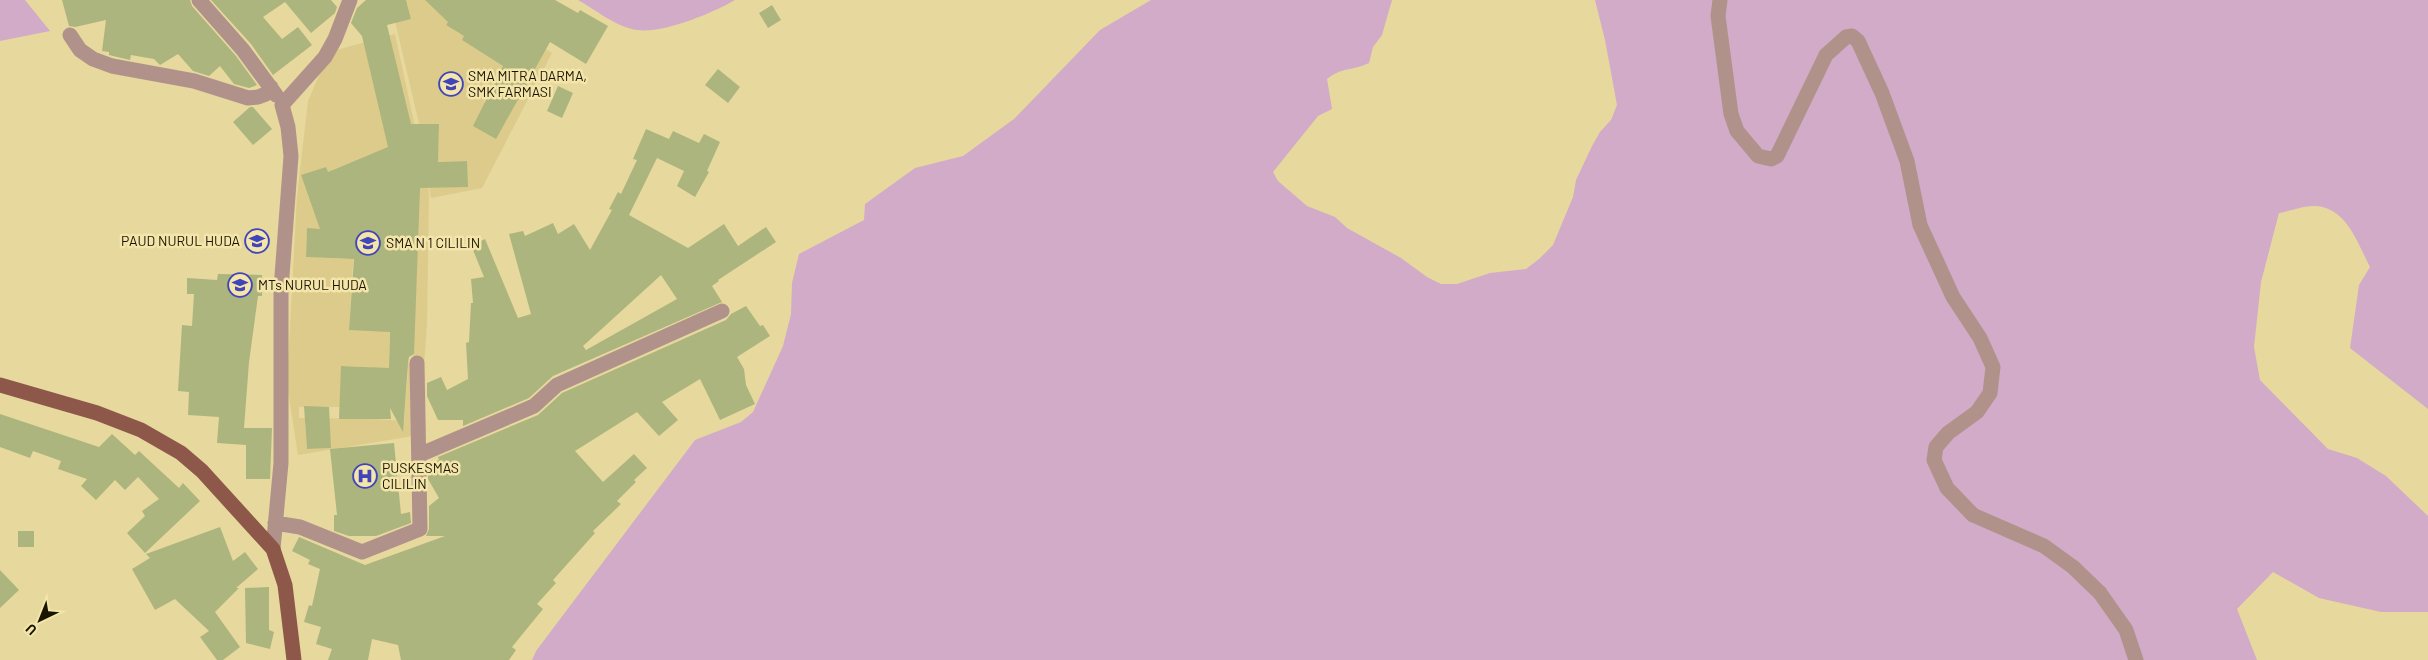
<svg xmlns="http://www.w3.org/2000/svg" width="2428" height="660" viewBox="0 0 2428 660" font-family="Barlow,sans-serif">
	<rect width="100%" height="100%" fill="#e7d89e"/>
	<path fill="#dccb8a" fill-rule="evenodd" d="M406,0H425L441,15L457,0H462L446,25L460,34L476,9L483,10L552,53L482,188L431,198L421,132L395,21L411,19ZM462,40L544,51L508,114L484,102L503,66ZM426,124H439L438,155L426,154ZM466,161H467L434,188L433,162Z
		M395,34L429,192L427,324L419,435L298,455L287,384L297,196L308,101L329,52ZM369,155L343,199L332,170ZM326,167L340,206L315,215L301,175ZM307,229L348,230L347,259L306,257ZM354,246L372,331L349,329ZM390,322L414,324V363L389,362ZM342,366L373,367L340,403ZM377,368L408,370L404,421L374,419ZM299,407H371V419L299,418ZM305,423L331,448L307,449Z"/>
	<path fill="#d1abc8" d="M0,0H25L50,31L0,41Z
		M578,0H735C713,13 662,34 637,30C616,27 596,10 578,0Z
		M1151,0H1392L1382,35L1373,47L1369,63C1352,71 1342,67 1327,79L1332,109L1318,116L1273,172L1278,181L1307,206L1335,217L1347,228L1401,258L1427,277L1441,284H1457L1490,273L1526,269L1539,259L1553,245L1573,197L1576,180L1592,146L1600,132L1611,120L1617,105L1605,40L1595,0H2428V409L2350,348L2359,285L2370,267C2358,244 2346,206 2314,206C2303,206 2290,211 2279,213L2261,282L2254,347L2260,380L2328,449L2357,458L2386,476L2428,516V612H2381L2319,598L2273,572L2237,609L2257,660H532L536,651L695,440L741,422L753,412L783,346L791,314L792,283L799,254L864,220L865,204L915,168L963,156L1014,119L1100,30Z"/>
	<path fill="#acb57d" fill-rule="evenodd" d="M62,0H190L192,6L236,56L257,85L249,88L234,84L220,66L209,76L193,71L178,54L160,65L154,59L131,55L130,60L109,55V52L102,51L106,20L75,27L69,26Z
		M211,0H331L337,7L335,13L311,33L285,2L263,17L282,39L298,27L312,45L273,75L251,44Z
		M366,0H406L411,19L387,25L411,124H439L438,162L467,161L468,187L420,188L414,354L409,357L408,363L403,432L390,408L391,419H339L341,366L389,368L390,332L349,330L354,259L306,257L307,228L320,229L301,175L326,167L328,172L388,147L362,36L351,23L357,8Z
		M425,0H555L578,13L580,10L608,26L586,64L550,42L496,139L473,126L503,66L462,40L464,36L446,25L448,22Z
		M772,5L781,20L768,28L759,13Z
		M718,69L740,87L728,103L705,85Z
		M558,86L573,93L562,118L547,111Z
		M250,107H253L272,129L253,145L233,122Z
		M646,129L669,139L673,131L699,143L704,134L720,142L707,171L709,172L695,197L677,186L684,171L657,158L629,215L688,248L724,224L738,246L766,227L776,242L718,280L719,281L712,286L722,302L553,376L529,398L463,426V420H438L427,396V383L441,377L447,390L468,379L466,343L469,342L471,303H473L471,279L484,277L471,245L485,239L518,318L531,314L509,234L523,231L525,236L553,223L558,234L574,224L590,250L612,210L609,209L618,192L621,194L637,160L633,159ZM661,275L677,299L586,350L583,346Z
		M218,274L262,275V296H258L249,362L244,428H272L270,479H246V445L217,443L219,417L188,415L189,392L178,391L182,325L192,326L194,294H187V278L217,280Z
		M746,306L760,326L763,325L770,336L737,357L744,369L746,385L755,404L720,420L700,379L662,402L678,420L659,436L637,412L575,451L603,482L634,454L647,468L634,480L636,482L617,501L621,504L593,531L595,533L553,580L556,583L537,604L543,609L512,647L516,650L509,660H401L398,645L372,639L368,660H328L332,649L316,644L321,627L304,622L309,605L312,606L320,569L308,564L310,560L292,551L299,537L365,565L445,536H426L429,529V506L439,498L428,479V466L439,460L438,457L538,415L562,393L726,320L731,314Z
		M304,406L329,407L331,448L307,449Z
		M0,414L99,447L112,434L135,455L139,451L179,488L183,483L200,501L145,553L127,533L145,516L142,511L159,499L138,477L125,490L115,480L96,500L81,486L87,479L58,469L61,461L33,451L30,458L0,447Z
		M394,443L401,514L410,512L411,523L376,536H349L334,531V515H337L330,449Z
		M220,527L233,561L245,552L258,569L236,588H239L215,612L240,647L223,660H217L200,637L209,631L175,599L155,610L132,569L150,558L146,554Z
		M18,531H34V547H18Z
		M0,570L19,590L0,608Z
		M269,587V630L274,632L270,649L246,643L245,588Z"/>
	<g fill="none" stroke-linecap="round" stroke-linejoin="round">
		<path stroke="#b1928a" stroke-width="15" d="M199,0L243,50L276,95
			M1720,0L1718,16L1731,114L1737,131L1758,156L1771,159L1777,156L1826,55L1846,37L1852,36L1858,41L1882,93L1907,161L1920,225L1953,297L1980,338L1993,367L1990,393L1977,412L1948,433L1936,447L1934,460L1947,488L1973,515L2044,546L2073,567L2100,593L2126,630L2136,660
			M70,35L80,50L93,59L112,66L194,81L248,98L258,97L266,94L271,87
			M419,455L534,406L557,385L722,311
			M275,523L300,527L362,552L420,529L417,363
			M273,549L281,463V289L291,156L288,127L282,105L325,57L335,39L350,0"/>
		<path stroke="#8d584a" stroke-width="15" d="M0,385L97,413L141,430L181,453L202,471L273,549L285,585L294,660"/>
	</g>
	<defs>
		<g id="school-ring" transform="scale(1.25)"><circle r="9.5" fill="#f4e5ab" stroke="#4145ba" stroke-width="1.5"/><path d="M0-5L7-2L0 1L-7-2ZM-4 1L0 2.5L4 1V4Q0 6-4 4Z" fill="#4145ba"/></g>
		<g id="hospital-ring" transform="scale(1.25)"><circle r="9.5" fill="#f4e5ab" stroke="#4145ba" stroke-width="1.5"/><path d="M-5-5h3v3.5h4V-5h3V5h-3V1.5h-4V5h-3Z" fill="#4145ba"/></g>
	</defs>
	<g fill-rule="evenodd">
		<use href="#school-ring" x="451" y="84"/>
		<use href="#school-ring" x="257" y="241"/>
		<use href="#school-ring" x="368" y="243"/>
		<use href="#school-ring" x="240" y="285"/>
		<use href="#hospital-ring" x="365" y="476"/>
	</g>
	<g text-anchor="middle" stroke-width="5" stroke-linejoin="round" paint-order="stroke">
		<g font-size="14" fill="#1a1501" stroke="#f4e5ab" text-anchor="start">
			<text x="468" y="81">SMA MITRA DARMA,<tspan x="468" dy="16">SMK FARMASI</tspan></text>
			<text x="240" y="246" text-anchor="end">PAUD NURUL HUDA</text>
			<text x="386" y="248">SMA N 1 CILILIN</text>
			<text x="258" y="290">MTs NURUL HUDA</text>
			<text x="382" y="473">PUSKESMAS<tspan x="382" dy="16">CILILIN</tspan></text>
		</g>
	</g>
	<g transform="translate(40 620) rotate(223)" stroke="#f4e5ab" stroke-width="4" paint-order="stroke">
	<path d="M0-4L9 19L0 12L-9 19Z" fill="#1a1501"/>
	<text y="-8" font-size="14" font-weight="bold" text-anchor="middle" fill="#1a1501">U</text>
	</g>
</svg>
